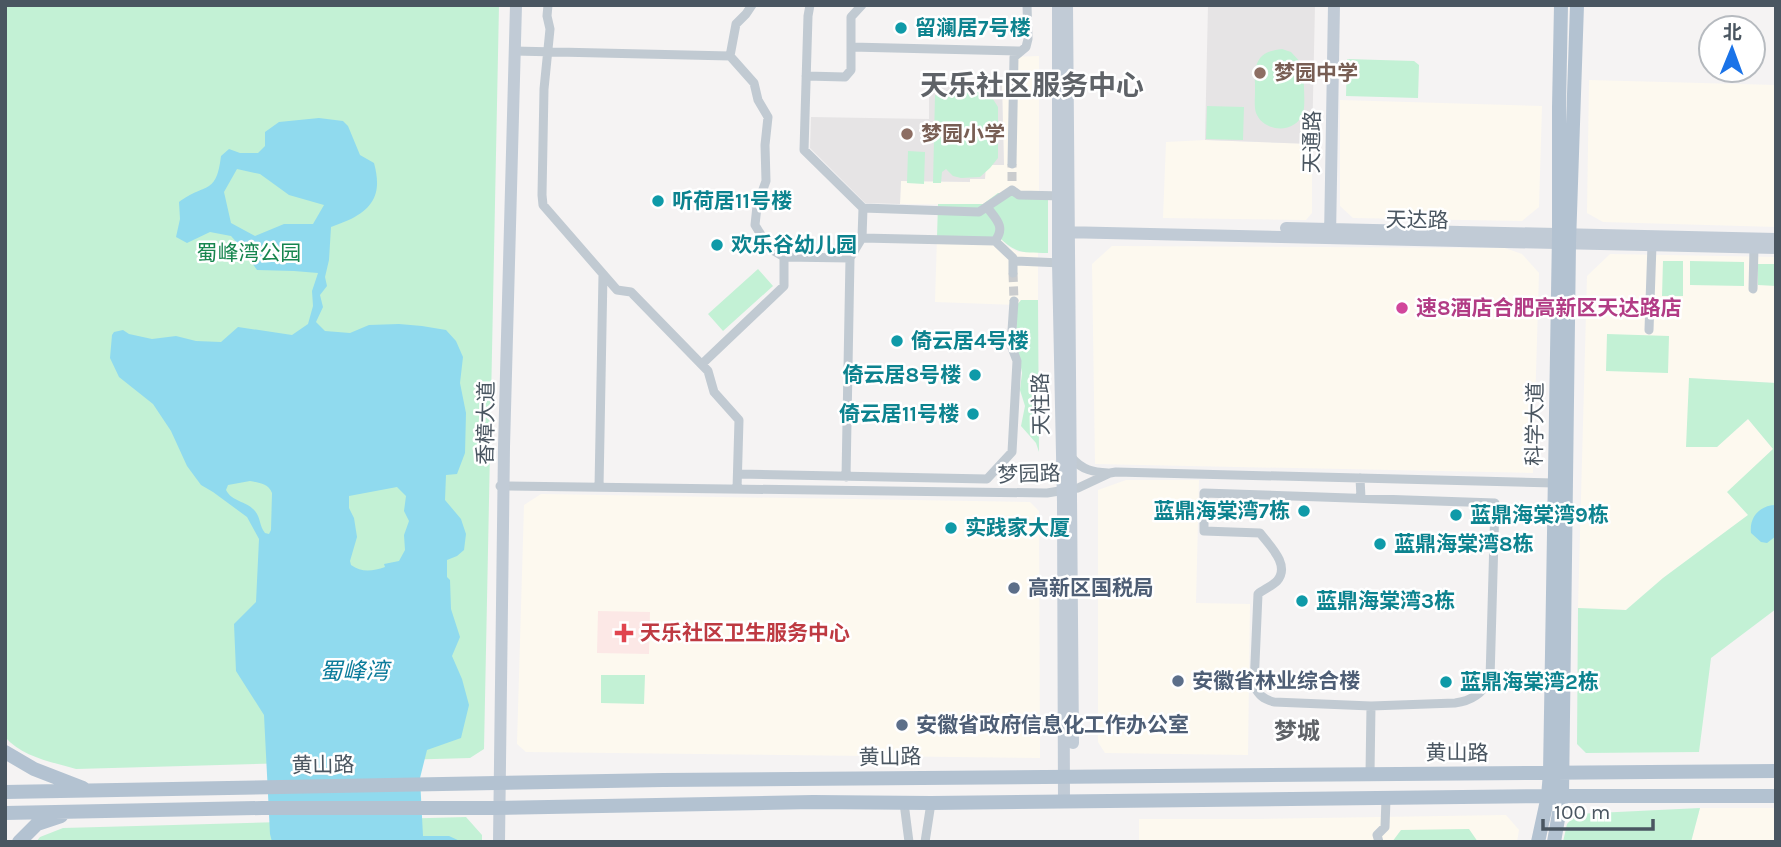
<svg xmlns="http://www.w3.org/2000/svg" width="1781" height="847" viewBox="0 0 1781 847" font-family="Karla,'Noto Sans SC',sans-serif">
	<rect width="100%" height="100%" fill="#f5f3f3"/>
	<path fill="#fdf9ef" d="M1039,56V194L998,193L987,203L979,205L900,204L901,181L969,182L970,179L986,165H1004L1002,85L1010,84L1011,57Z
		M1589,80L1776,85V227L1603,222L1587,213Z
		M1340,100L1542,106L1539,207L1522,221L1353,218L1340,206Z
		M1205,140L1312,144V213L1306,220L1163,218L1166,142Z
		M937,237L1001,239L1007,246L1018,252H1038V300H1021L1017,305L935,302Z
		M1112,246L1505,248L1522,254L1539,273L1533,473L1095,464L1092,264Z
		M1610,254L1776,257V383L1689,378L1717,447L1748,419L1773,449L1728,492L1748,515L1663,578L1626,610L1578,608L1587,276Z
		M1126,480H1199L1196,603L1250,604L1248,755L1105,753L1098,742V490Z
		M541,494L1030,502L1039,511L1040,758L526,752L517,744L524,505Z
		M1700,808H1776V842H1691Z
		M1506,815L1519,830L1517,842H1139V819H1260Z"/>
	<path fill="#e6e4e5" d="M1208,5H1315L1312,144L1205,140Z
		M934,85H1002L1004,165H986L985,179H970V182L901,181L900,204L865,203L810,148L811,117L929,119V92Z"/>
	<path fill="#fce8e6" d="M598,611L650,612L649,654L597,653Z"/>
	<path fill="#c3f1d5" d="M5,5H499L484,749L470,758L76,769C52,762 22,757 5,737Z
		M1282,49L1291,52L1303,65C1303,75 1306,105 1303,113C1296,134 1264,133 1256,113C1254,107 1255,98 1255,92C1255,67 1253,52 1282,49Z
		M1347,59L1414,61L1419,65L1418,98L1346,96Z
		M959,90L984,92L991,96L998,107V158L990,168L980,177L961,178L953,176L946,169L942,172L941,183H933L935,95L944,96L950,92Z
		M1207,106L1244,107L1243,140L1206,139Z
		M908,151L925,152L924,184L907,183Z
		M998,193L1039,194L1048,198V253C1025,252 1018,255 1001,239L937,237L938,204H983Z
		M1663,261H1683V296H1662Z
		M1690,261L1744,262V286L1690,285Z
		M1758,264H1776V286L1758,285Z
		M758,269L773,286L723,331L708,314Z
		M1021,300H1038L1039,452L1036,443L1021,426L1025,406L1020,390L1022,373L1017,345L1016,334L1017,305Z
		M1607,334L1669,336L1668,373L1606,371Z
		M1689,378L1776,383V609L1711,658L1699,752L1586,753L1577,744L1578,608L1626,610L1663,578L1748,515L1727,492L1773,449L1748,419L1717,447H1686Z
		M601,675H645L644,704L601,703Z
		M1700,808L1691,842H1563L1567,824L1576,814Z
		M466,817L482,835V842H36L40,837L63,828Z
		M1469,829L1478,842H1392L1401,830Z"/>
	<path fill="#90daee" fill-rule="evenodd" d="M319,118L343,121L348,126L360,155L374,163C381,189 377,206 351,219C345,222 338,224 331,227L329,260L325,277L327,286L320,295L323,307L316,322L325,331L350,333L369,325L399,324L422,326L446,330L456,341L463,357L460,383L466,413L465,453L457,474L446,475L445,500L461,519L466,534L464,550L457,556L447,560V577L450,580L451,609L460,637L452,656L462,679L469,705L461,738L427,750L420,778L423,836H449L462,842H477H272L270,834L264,715L236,671L234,624L256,602L259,539L247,517L213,492L201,485L187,466L171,431L153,404L119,377L110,358L112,335L114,332L123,330L129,334L152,339L176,336L196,341L221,342L238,327L292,335L308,324L313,306L312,291L318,273L294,271L257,270L240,246L231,236L210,232L187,243L176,237L180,219L179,202C206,182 216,196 221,156L229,149L240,153H258L265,146V132L279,122ZM237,169L260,174L289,195L324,205L313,224H284L255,236L231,223L224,192ZM250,481C259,483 268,483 272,493L271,530L269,534L265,533C259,526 261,518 255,511C247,501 232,502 226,490L228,485ZM397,487L406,496L404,511L409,521L404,535L405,550L399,561L384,564L385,567C373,571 362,573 351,565L350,561L357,537L354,518L349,508V496Z
		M1776,505V536L1767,543L1761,542L1751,533C1749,517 1760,505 1776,505Z"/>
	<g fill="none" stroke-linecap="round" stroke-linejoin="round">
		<path stroke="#caccce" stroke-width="9" stroke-dasharray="9 4.5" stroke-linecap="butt" d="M1012,181V164
			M1013,273L1014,301"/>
		<path stroke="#c1cad2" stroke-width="9" d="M548,5L547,16L550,29L544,89L542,195L543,205L617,290L631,292L708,371L714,392L739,420L737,489
			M851,47L1021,51
			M514,51L730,56L754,83L758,100L768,117L765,145L766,181L757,206L755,225L769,248L784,257L850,258L862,238L863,208L804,150L808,16L810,5
			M730,56L736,24L746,14L752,5
			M806,76L845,77L851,70V17L862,5
			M1012,164L1014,57L1026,47L1028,39L1027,5
			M1012,190L1019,195L1064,196
			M987,207C996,219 1006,227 995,241
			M863,208L979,212L1012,190
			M862,238L995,241L1013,258V273
			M1014,261L1061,263
			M1753,289L1754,247
			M1649,330L1652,245
			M702,364L784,286V257
			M1072,458C1082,470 1093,472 1108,473
			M738,474L987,479L1012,452L1017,361L1011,345L1014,301
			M846,477L850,258
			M1360,478L1361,498
			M500,486L1047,493L1078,488L1110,473L1116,472L1554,483
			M599,487L603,274
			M1204,493L1495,503L1490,679C1483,693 1471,701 1455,703L1371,706L1274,702C1263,699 1259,695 1254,686L1258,594C1263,590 1272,586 1277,581C1291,565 1269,545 1260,533L1204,531Z
			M1370,774L1371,706
			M904,803L909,842
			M925,842L931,803
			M1379,842L1377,835L1385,827L1386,799"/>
		<path stroke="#c1cbd6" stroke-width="12" d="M1058,5V263L1063,502L1064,802
			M1067,5C1070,251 1073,497 1073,743
			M1286,228L1776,239
			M1062,232L1776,248
			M1330,237L1334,5
			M499,842L504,447L516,5"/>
		<path stroke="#b3c2d1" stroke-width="14" d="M5,752L34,769L83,788
			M5,792L663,780L1776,771
			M5,813L262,808H493L813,802L931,803L1548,796H1776
			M19,842L37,824L61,816
			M1538,842L1548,796L1550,773L1559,234V107L1561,5
			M1554,842L1562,796L1569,243L1577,5"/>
	</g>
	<g fill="#0f9aa8" stroke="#fff" stroke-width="2.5">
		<circle cx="901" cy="28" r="7"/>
		<circle cx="658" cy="201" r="7"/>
		<circle cx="717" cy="245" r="7"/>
		<circle cx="897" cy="341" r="7"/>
		<circle cx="975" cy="375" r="7"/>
		<circle cx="973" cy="414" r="7"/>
		<circle cx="1304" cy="511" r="7"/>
		<circle cx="1456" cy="515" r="7"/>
		<circle cx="951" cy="528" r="7"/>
		<circle cx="1380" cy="544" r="7"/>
		<circle cx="1302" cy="601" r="7"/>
		<circle cx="1446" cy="682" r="7"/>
	</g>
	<g fill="#8d6e63" stroke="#fff" stroke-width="2.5">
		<circle cx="1260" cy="73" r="7"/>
		<circle cx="907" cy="134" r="7"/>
	</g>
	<circle fill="#d1479c" stroke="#fff" stroke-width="2.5" cx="1402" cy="308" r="7"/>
	<g fill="#5c6f8a" stroke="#fff" stroke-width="2.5">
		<circle cx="1014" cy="588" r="7"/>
		<circle cx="1178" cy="681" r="7"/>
		<circle cx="902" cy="725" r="7"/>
	</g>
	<path fill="#e0444e" stroke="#fff" stroke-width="2.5" d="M620.5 622.5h7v7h7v7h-7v7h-7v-7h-7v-7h7z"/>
	<g text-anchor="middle" stroke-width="5" stroke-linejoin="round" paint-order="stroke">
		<g font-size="21" font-weight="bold" fill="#0d838f" stroke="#fff" text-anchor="start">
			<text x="915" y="35">留澜居7号楼</text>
			<text x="672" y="208">听荷居11号楼</text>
			<text x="731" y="252">欢乐谷幼儿园</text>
			<text x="911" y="348">倚云居4号楼</text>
			<text x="961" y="382" text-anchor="end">倚云居8号楼</text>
			<text x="959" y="421" text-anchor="end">倚云居11号楼</text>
			<text x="1290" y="518" text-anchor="end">蓝鼎海棠湾7栋</text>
			<text x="1470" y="522">蓝鼎海棠湾9栋</text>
			<text x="965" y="535">实践家大厦</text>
			<text x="1394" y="551">蓝鼎海棠湾8栋</text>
			<text x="1316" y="608">蓝鼎海棠湾3栋</text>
			<text x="1460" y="689">蓝鼎海棠湾2栋</text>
		</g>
		<g font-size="21" font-weight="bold" fill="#785e54" stroke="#fff" text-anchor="start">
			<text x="1274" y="80">梦园中学</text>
			<text x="921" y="141">梦园小学</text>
		</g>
		<g font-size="21" fill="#4a5661" stroke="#fff">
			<text transform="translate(1312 142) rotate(-89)" y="7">天通路</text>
			<text transform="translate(1417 220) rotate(1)" y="7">天达路</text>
			<text transform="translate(1041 404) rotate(-91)" y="7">天柱路</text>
			<text transform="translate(486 423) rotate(-89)" y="7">香樟大道</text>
			<text transform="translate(1535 424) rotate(-89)" y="7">科学大道</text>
			<text transform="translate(1029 474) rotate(-2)" y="7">梦园路</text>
			<text x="1457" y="760">黄山路</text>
			<text transform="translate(890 757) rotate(-1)" y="7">黄山路</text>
			<text transform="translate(323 765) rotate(-1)" y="7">黄山路</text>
		</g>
		<g font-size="21" fill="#17864f" stroke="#fff">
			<text x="249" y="260">蜀峰湾公园</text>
		</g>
		<g font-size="21" font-weight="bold" fill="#b23c85" stroke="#fff" text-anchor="start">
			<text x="1416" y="315">速8酒店合肥高新区天达路店</text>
		</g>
		<g font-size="21" font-weight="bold" fill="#4e5e75" stroke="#fff" text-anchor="start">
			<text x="1028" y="595">高新区国税局</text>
			<text x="1192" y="688">安徽省林业综合楼</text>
			<text x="916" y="732">安徽省政府信息化工作办公室</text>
		</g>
		<g font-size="21" font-weight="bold" fill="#be3a42" stroke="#fff" text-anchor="start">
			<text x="640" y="640">天乐社区卫生服务中心</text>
		</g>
		<g font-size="23" font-style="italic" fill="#0c7c9b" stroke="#fff">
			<text x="354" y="679">蜀峰湾</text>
		</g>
		<g font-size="23" font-weight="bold" fill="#5f6368" stroke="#fff">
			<text x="1297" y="739">梦城</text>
		</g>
		<g font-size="28" font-weight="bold" fill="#5f6368" stroke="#fff">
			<text x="1032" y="95">天乐社区服务中心</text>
		</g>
	</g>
	<rect width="1781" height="847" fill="none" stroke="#4a5661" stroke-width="14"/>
	<g transform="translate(1732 49) rotate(1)"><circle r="33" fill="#ffffff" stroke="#b7bbc0" stroke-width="2"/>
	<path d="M0-5L12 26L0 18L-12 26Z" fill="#1a73e8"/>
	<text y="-10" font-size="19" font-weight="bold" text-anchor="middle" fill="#4a5661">北</text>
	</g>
	<path d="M1543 819v10h110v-10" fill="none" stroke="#4a5661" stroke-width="3.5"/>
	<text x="1554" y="819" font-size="21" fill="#4a5661" stroke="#ffffff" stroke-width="5" paint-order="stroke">100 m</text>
</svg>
